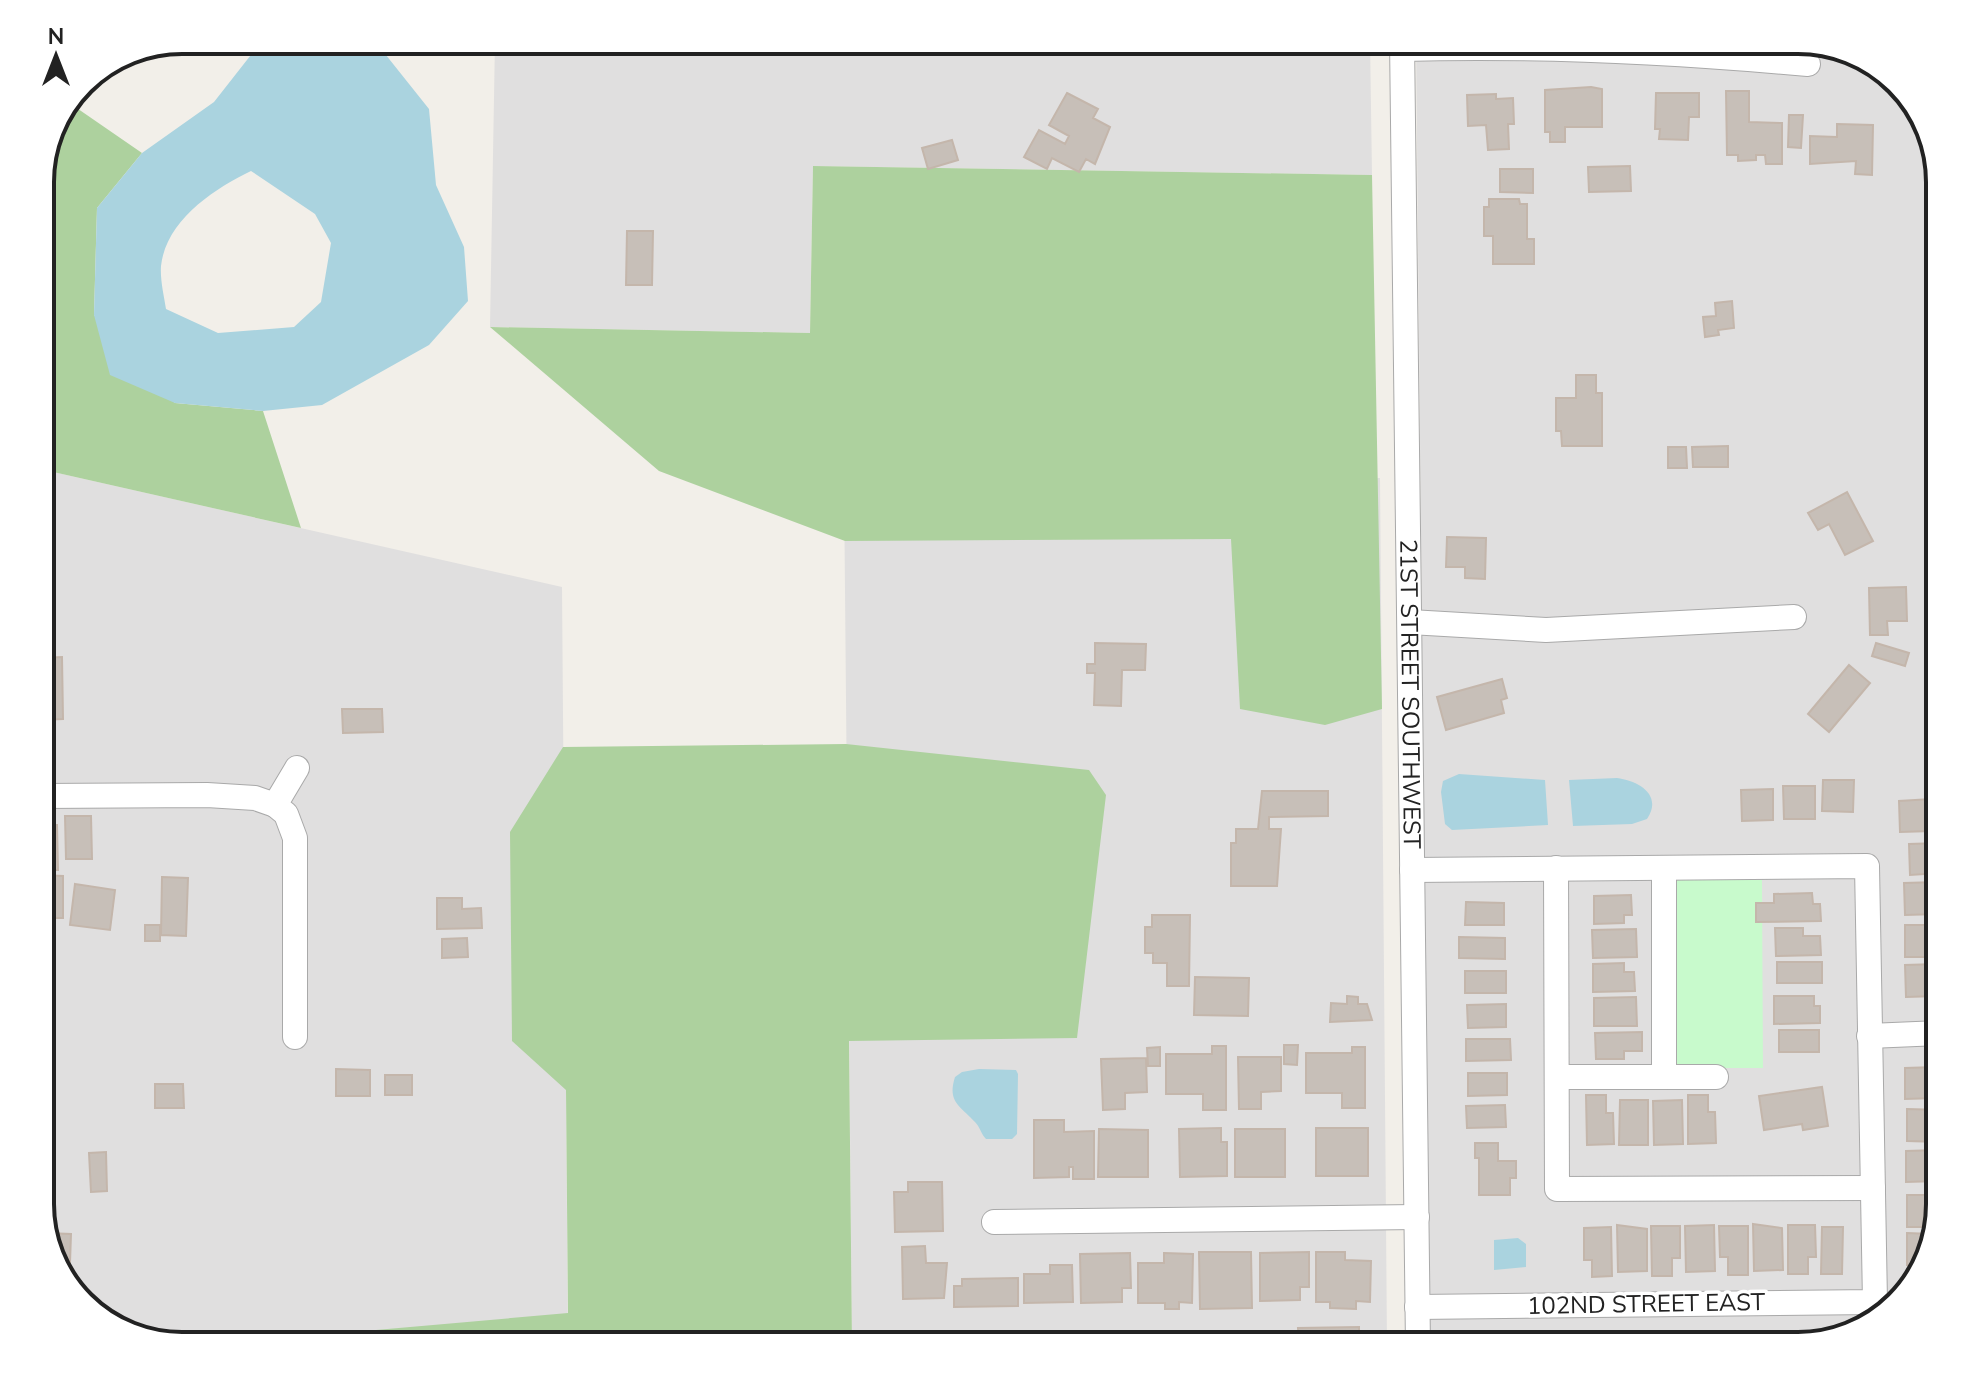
<svg xmlns="http://www.w3.org/2000/svg" width="1980" height="1386" viewBox="0 0 1980 1386" font-family="'Nunito Sans',sans-serif">
	<rect width="100%" height="100%" fill="#f2efe9"/>
	<path fill="#e0dfdf" d="M495,40H1370L1372,175L813,166L810,333L490,327Z
		M1416,40H1799L1884,69L1925,119L1940,181V1205L1911,1290L1861,1331L1798,1346H1429Z
		M40,469L562,587L568,1346H181L96,1317L59,1275L40,1213Z
		M1380,478L1387,1346H852L844,482Z"/>
	<path fill="#add19e" d="M68,102L142,153L97,208L94,315L175,403L263,411L301,528L40,469V172L55,119Z
		M813,166L1372,175L1382,709L1325,725L1240,709L1231,539L845,541L659,471L490,327L810,333Z
		M846,744L1089,770L1106,795L1077,1038L849,1041L852,1346H352L376,1330L568,1313L566,1090L512,1041L510,832L563,747Z"/>
	<path fill="#c8facc" d="M1670,880H1762L1763,1068H1681L1675,1064Z"/>
	<path fill="#aad3df" fill-rule="evenodd" d="M256,40H374L429,109L436,185L464,247L468,301L429,345L322,405L263,411L175,403L110,375L94,315L97,208L142,153L214,102L254,51ZM251,171L315,214L331,243L321,302L294,327L218,333L166,309C164,296 160,280 161,266C166,220 214,189 251,171Z
		M1459,774L1545,780L1548,825L1452,830L1445,824L1441,792L1443,781Z
		M1617,778C1639,781 1663,795 1647,819L1632,824L1573,826L1569,780Z
		M979,1069L1016,1070L1018,1074L1017,1134L1012,1139H986C981,1134 980,1127 975,1122C960,1106 947,1102 955,1077L962,1072Z
		M1518,1238L1526,1244V1267L1494,1270V1240Z"/>
	<path fill="#c7bfb8" stroke="#c4b6ab" stroke-width="2" d="M1591,87L1602,89V127H1565V142H1550V132H1545V90Z
		M1726,91H1749V122L1782,123V164H1766L1765,155H1756V160L1738,161V155H1727Z
		M1067,93L1098,109L1093,118L1110,127L1095,164L1086,159L1079,172L1052,158L1047,169L1024,157L1039,130L1065,144L1069,136L1049,125Z
		M1656,93H1699V117H1689L1688,140L1659,139L1660,129H1655Z
		M1496,94V99L1513,98L1514,124H1508L1509,149L1488,150L1486,125L1468,126L1467,95Z
		M1789,115H1803L1801,148L1788,147Z
		M1837,124L1873,125L1872,175L1855,174L1856,161L1810,164V136L1837,137Z
		M952,140L958,160L928,169L922,148Z
		M1630,166L1631,191L1589,192L1588,167Z
		M1500,169H1533V193L1500,192Z
		M1489,199H1519L1520,204H1527V239H1534V264H1493V236H1484V207H1489Z
		M627,231H653L652,285H626Z
		M1732,301L1734,328L1718,330L1719,335L1705,337L1703,317L1716,316L1715,303Z
		M1576,375H1596V393H1602V446H1562L1561,431H1556V398H1576Z
		M1728,446V467H1693L1692,447Z
		M1668,447H1686L1687,468H1668Z
		M1847,492L1873,541L1845,555L1829,524L1818,530L1808,513Z
		M1447,537L1486,538L1485,579L1465,578V567H1446Z
		M1906,587L1907,621H1887L1888,635H1870L1869,588Z
		M1095,643L1146,644L1145,670H1122L1121,706L1094,705L1095,673H1087V664H1095Z
		M1876,643L1909,653L1905,666L1872,656Z
		M62,657L63,719L40,720V658Z
		M1849,665L1870,683L1829,732L1808,714Z
		M1502,679L1507,698L1501,700L1504,713L1446,730L1437,697Z
		M342,709H382L383,732L343,733Z
		M1823,780H1854L1853,812L1822,811Z
		M1783,786H1815V819H1784Z
		M1773,789V820L1742,821L1741,790Z
		M1262,791H1328V816L1269,817V829H1281L1277,886H1231V843H1236V829H1258Z
		M1931,799L1932,831L1900,832L1899,801Z
		M65,816H91L92,859H66Z
		M40,825H57L58,870H40Z
		M1940,843V873L1910,875L1909,844Z
		M40,875L63,876V918H40Z
		M162,877L188,878L186,936L161,935Z
		M1938,882V914L1905,915L1904,883Z
		M75,884L115,890L110,930L70,925Z
		M1812,893L1813,904H1820L1821,921L1756,922V903H1774V894Z
		M1631,895L1632,915H1624V923L1594,924V896Z
		M437,898H462V909L481,908L482,928L437,929Z
		M1466,902L1504,903V925H1465Z
		M1152,915H1190L1189,986H1167V963H1153V953H1145V927H1152Z
		M145,925H160V941H145Z
		M1905,925H1940V957H1905Z
		M1775,928H1803V936H1820L1821,955L1776,956Z
		M1636,929L1637,957L1593,958L1592,930Z
		M1459,937L1505,938V959L1459,958Z
		M467,938L468,957L442,958V939Z
		M1777,962H1822V983H1777Z
		M1624,963V972H1634L1635,991L1593,992V964Z
		M1937,964L1938,996L1906,997L1905,965Z
		M1465,971H1506V993H1465Z
		M1195,977L1249,978L1248,1016L1194,1015Z
		M1347,996L1358,997V1004H1367L1372,1020L1330,1022L1331,1003L1347,1004Z
		M1774,996H1814V1006H1820V1023L1774,1024Z
		M1636,997L1637,1026H1594V998Z
		M1506,1004V1027L1468,1028L1467,1005Z
		M1779,1030H1819V1052H1779Z
		M1642,1032V1051H1624V1059H1596L1595,1033Z
		M1466,1039H1510L1511,1060L1466,1061Z
		M1284,1045H1298L1297,1065L1284,1064Z
		M1212,1046H1226V1110H1203V1094H1166V1054H1212Z
		M1160,1047V1066H1148L1147,1048Z
		M1352,1047H1365V1108H1342V1093H1306V1053H1352Z
		M1238,1057H1281V1091L1261,1092V1109H1239Z
		M1146,1058L1147,1092L1125,1093V1109L1103,1110L1101,1059Z
		M1936,1067V1098L1905,1099V1068Z
		M336,1069L370,1070V1096H336Z
		M1468,1073H1507V1095L1468,1096Z
		M385,1075H412V1095H385Z
		M155,1084H183L184,1108H155Z
		M1822,1087L1828,1126L1803,1130L1802,1124L1764,1130L1759,1096Z
		M1586,1095H1606V1113H1613L1614,1144L1587,1145Z
		M1688,1095H1708V1112H1715L1716,1143L1688,1144Z
		M1620,1100H1648V1145H1619Z
		M1682,1100L1683,1144L1654,1145L1653,1101Z
		M1505,1105L1506,1127L1467,1128L1466,1106Z
		M1907,1109L1940,1110V1142L1907,1141Z
		M1034,1120H1064V1132L1094,1131V1179H1073V1167H1069V1177L1034,1178Z
		M1221,1128V1142H1227V1176L1180,1177L1179,1129Z
		M1316,1128H1368V1176H1316Z
		M1099,1129L1148,1130V1177H1098Z
		M1235,1129H1285V1177H1235Z
		M1475,1143H1498V1161H1516V1178H1510V1195H1479V1158H1475Z
		M1938,1150V1181L1906,1182V1151Z
		M106,1152L107,1191L91,1192L89,1153Z
		M908,1182H942L943,1231L895,1232L894,1192H908Z
		M1907,1195H1940L1932,1227H1907Z
		M1753,1224L1782,1228L1783,1270L1754,1271Z
		M1617,1225L1647,1229V1271L1618,1272Z
		M1714,1225L1715,1271L1686,1272L1685,1226Z
		M1788,1225H1815L1816,1257H1808V1274H1788Z
		M1651,1226H1680V1258H1672V1276H1652Z
		M1719,1226H1748V1275H1728V1257H1720Z
		M1611,1227L1612,1276L1592,1277V1260H1584V1228Z
		M1822,1227H1843L1842,1274H1821Z
		M46,1233L71,1234L70,1263H62V1278Z
		M1907,1233L1930,1234L1919,1266L1907,1265Z
		M925,1246L926,1263H947L944,1298L903,1299L902,1247Z
		M1199,1252H1251L1252,1308L1200,1309Z
		M1309,1252V1287H1300V1300L1260,1301V1253Z
		M1316,1252H1345V1260L1371,1261L1370,1302L1356,1301V1309L1330,1308V1302H1316Z
		M1130,1253L1131,1288H1122V1302L1081,1303L1080,1254Z
		M1164,1253L1193,1254L1192,1303L1179,1302V1309H1165V1303H1138V1263H1164Z
		M1050,1265H1072L1073,1302L1024,1303V1274H1050Z
		M1018,1278V1306L954,1307V1286H962V1279Z
		M1359,1327V1346H1299L1298,1328Z
		M1576,1331H1617V1346H1576Z
		M876,1337V1346H850V1338Z
		M988,1337V1346H1008H963V1338Z
		M1179,1337L1180,1346H1140L1139,1338Z
		M1068,1339V1346H1022V1340Z"/>
	<g fill="none" stroke-linecap="round" stroke-linejoin="round">
		<g stroke="#a9a9a9" stroke-width="26">
			<g id="minor">
				<path id="s1" d="M1402,40L1418,1346"/>
				<path d="M1402,49C1537,45 1673,52 1808,64"/>
				<path d="M1410,622L1546,630L1794,617"/>
				<path d="M40,796L207,795L255,798L275,805"/>
				<path d="M1556,868L1557,1189L1873,1188"/>
				<path d="M1412,870L1867,866L1875,1302L1417,1307"/>
				<path d="M1869,1036L1940,1033"/>
				<path d="M295,1037V838L286,814L275,805L297,768"/>
				<path d="M1557,1077H1716"/>
				<path d="M1664,1077V868"/>
				<path d="M994,1222L1417,1217"/>
			</g>
		</g>
		<use href="#minor" stroke="#fff" stroke-width="24"/>
	</g>
	<g text-anchor="middle" stroke-width="7" stroke-linejoin="round" paint-order="stroke">
		<g font-size="24" fill="#222" stroke="#fff">
			<text dy="8" stroke="none"><textPath href="#s1" startOffset="654">21ST STREET SOUTHWEST</textPath></text>
			<text transform="translate(1646 1304) rotate(-1)" y="8">102ND STREET EAST</text>
		</g>
	</g>
	<path d="M0 0H1980V1386H0ZM182 54H1798A128 128 0 0 1 1926 182V1204A128 128 0 0 1 1798 1332H182A128 128 0 0 1 54 1204V182A128 128 0 0 1 182 54Z" fill="#fff" fill-rule="evenodd"/>
	<path fill="none" stroke="#222" stroke-width="4" d="M182 54H1798A128 128 0 0 1 1926 182V1204A128 128 0 0 1 1798 1332H182A128 128 0 0 1 54 1204V182A128 128 0 0 1 182 54Z"/>
	<g transform="translate(56 56)" stroke="#ffffff" stroke-width="6" paint-order="stroke">
	<path d="M0-6L14 30L0 20L-14 30Z" fill="#222222"/>
	<text y="-12" font-size="22" font-weight="bold" text-anchor="middle" fill="#222222">N</text>
	</g>
</svg>
